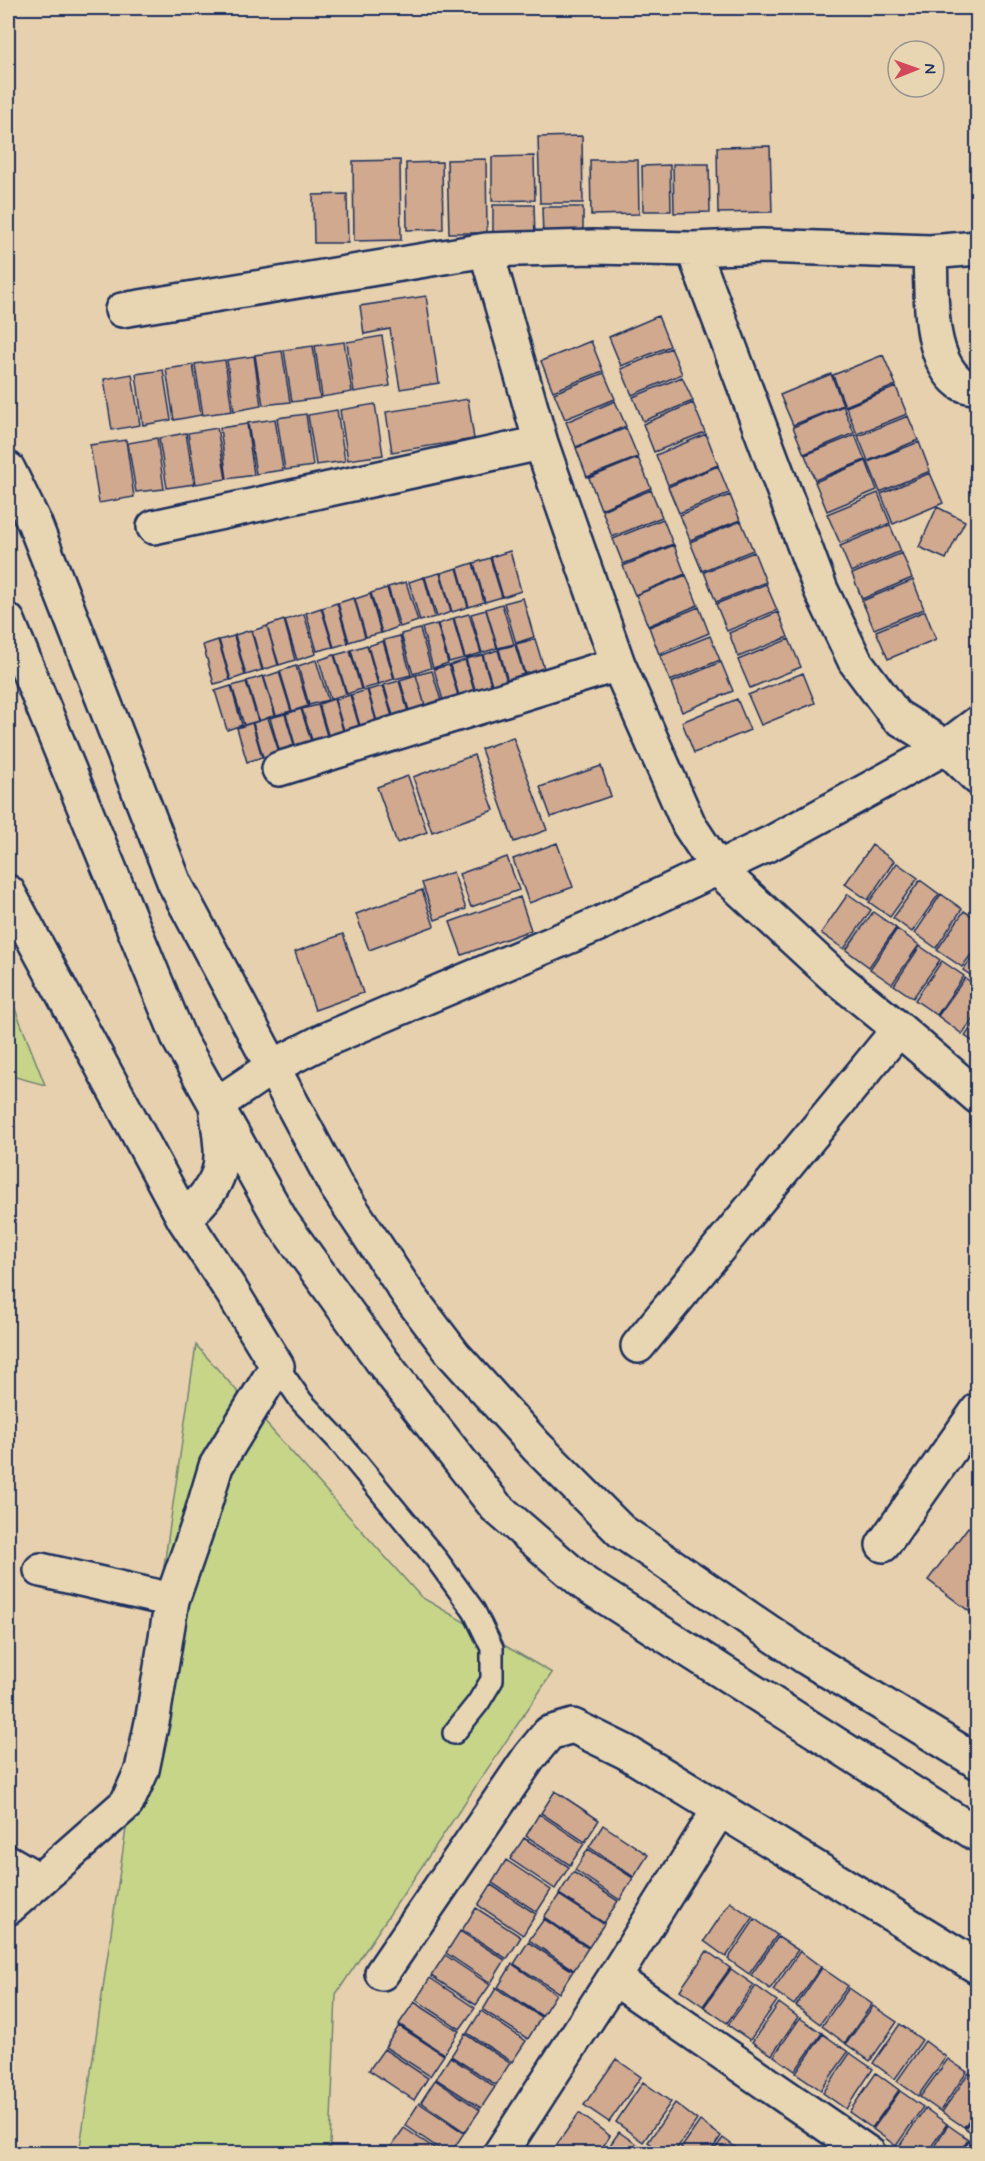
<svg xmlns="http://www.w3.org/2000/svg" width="985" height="2161" viewBox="0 0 985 2161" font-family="Mynerve,sans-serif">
	<rect width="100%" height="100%" fill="#e7d0ad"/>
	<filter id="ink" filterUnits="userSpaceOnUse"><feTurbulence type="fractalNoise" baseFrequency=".0167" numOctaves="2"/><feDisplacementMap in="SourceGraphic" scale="12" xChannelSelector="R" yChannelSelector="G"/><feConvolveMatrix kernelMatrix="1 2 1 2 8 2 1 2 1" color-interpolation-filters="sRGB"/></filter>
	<g filter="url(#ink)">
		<path fill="#c7d589" stroke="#718274" stroke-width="1.5" d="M8,991L45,1085L8,1075Z
			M196,1345L421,1597L552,1673L336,1994L330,2146L325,2153L79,2154Z"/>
		<path fill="#d0a98f" stroke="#1b2f5e" stroke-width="1.5" d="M582,136L583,203H540L538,137Z
			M770,146L772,212L718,213L717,147Z
			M534,156L535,200L492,201V157Z
			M486,159L487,233H449L447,160Z
			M400,160L401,240L354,241L353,161Z
			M590,160H638L639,214L591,215Z
			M442,162L443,229L407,230L406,163Z
			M673,164H709L710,212L674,213Z
			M670,165L671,211H643L642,166Z
			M347,194L348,243H314L313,195Z
			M493,205H534L535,237L493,238Z
			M542,207H583V237H543Z
			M426,296L439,383L400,389L390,329L364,334L360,306Z
			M658,316L670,346L621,366L609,337Z
			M382,336L390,386L354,392L347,342Z
			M591,341L603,371L553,391L541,361Z
			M344,342L352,392L322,397L315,346Z
			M313,346L320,398L292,402L284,350Z
			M671,348L682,374L632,395L621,369Z
			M282,351L290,402L263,405L255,355Z
			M883,355L896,385L845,406L833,375Z
			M254,356L261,406L234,411L227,360Z
			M225,360L232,411L203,415L195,364Z
			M193,365L201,415L174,420L166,369Z
			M163,370L171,420L143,425L136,374Z
			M604,373L615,399L565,419L554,393Z
			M132,374L140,425L112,430L104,379Z
			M831,374L843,405L793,425L780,395Z
			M682,377L693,401L643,421L633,397Z
			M896,387L907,414L857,434L846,407Z
			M468,399L474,439L392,452L386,412Z
			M615,401L626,426L576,447L566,422Z
			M693,403L705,432L654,452L643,424Z
			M375,404L383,455L348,460L340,410Z
			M843,406L854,433L804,454L793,427Z
			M337,410L345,461L316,465L308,415Z
			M306,414L313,466L285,470L277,418Z
			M908,416L918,440L868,461L858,436Z
			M275,419L283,470L256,474L248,423Z
			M247,424L254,475L227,479L220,428Z
			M217,428L226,479L196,484L188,433Z
			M626,428L638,457L587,477L576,448Z
			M186,433L194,484L167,488L159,438Z
			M706,434L718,465L668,485L656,455Z
			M855,435L865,460L815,480L805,455Z
			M157,438L164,489L136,492L128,443Z
			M126,440L134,497L99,503L90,445Z
			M919,442L930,471L880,492L868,462Z
			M638,458L651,488L601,509L589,478Z
			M866,461L877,490L827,511L815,482Z
			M718,466L729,493L679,513L668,487Z
			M930,473L943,503L893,524L881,494Z
			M651,490L662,517L612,537L602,510Z
			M878,493L890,523L840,543L827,514Z
			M730,495L740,520L690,540L680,515Z
			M937,507L965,521L946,559L919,547Z
			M663,519L673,544L623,564L613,539Z
			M741,521L753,550L702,571L690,542Z
			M890,525L901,551L851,572L840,546Z
			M674,545L685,574L635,595L623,566Z
			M510,551L521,591L503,597L491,557Z
			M754,552L766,582L716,602L704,572Z
			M902,553L912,578L862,599L852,574Z
			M490,558L502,597L485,602L474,563Z
			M473,563L484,602L469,607L458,568Z
			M457,568L468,607L452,612L441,573Z
			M440,573L451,612L437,617L425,577Z
			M686,575L698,605L648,626L636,595Z
			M424,577L435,617L420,621L409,582Z
			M913,580L924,609L874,629L862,601Z
			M406,582L418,621L400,627L388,587Z
			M766,584L777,610L727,631L716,604Z
			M387,588L398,627L382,633L371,593Z
			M370,594L381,633L366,637L355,599Z
			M354,598L365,637L349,642L338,603Z
			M523,598L534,637L516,643L504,603Z
			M337,603L348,643L334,647L322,608Z
			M502,604L514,644L498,648L486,609Z
			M699,607L709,633L659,654L649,627Z
			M321,608L333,647L317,651L306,613Z
			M486,610L497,648L482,653L471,614Z
			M925,611L936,639L888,659L876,631Z
			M778,612L788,637L738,657L729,633Z
			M304,614L316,654L297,660L285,620Z
			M469,614L481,653L465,658L454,618Z
			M453,619L464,658L449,662L438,624Z
			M284,620L295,660L279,665L267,626Z
			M437,624L448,663L433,668L422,628Z
			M267,626L278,665L263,670L252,631Z
			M420,629L431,668L413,674L401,634Z
			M251,630L262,670L246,675L235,635Z
			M234,636L245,675L231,680L219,640Z
			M400,636L411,675L395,679L384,640Z
			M710,636L720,660L670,681L660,656Z
			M535,639L547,678L528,684L516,644Z
			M789,639L801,667L750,688L738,660Z
			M218,640L230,680L214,684L203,645Z
			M383,641L394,679L379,684L368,646Z
			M367,645L378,685L362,689L351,650Z
			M515,645L527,684L510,689L499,649Z
			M498,650L509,689L495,694L483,655Z
			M350,651L361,689L347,694L335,655Z
			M334,655L346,694L330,699L319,660Z
			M482,655L494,694L478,699L466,659Z
			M316,660L328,700L309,705L298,666Z
			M465,660L475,694L460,699L450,665Z
			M721,662L733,691L682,712L671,683Z
			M449,665L459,699L444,704L434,669Z
			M296,666L308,706L292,711L280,671Z
			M432,671L442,704L426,709L416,675Z
			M279,672L291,711L276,715L264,677Z
			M803,673L815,703L761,725L748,695Z
			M416,675L426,709L410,714L400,680Z
			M263,676L275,715L259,721L247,681Z
			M399,681L409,715L394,719L384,685Z
			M246,682L258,721L244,725L232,686Z
			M231,686L242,725L227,730L215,691Z
			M383,686L393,720L378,725L368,690Z
			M367,690L377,724L361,729L351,695Z
			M350,695L360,729L345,734L335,700Z
			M334,699L344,734L329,738L319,704Z
			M737,699L750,730L694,753L682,722Z
			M318,705L328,739L313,743L302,709Z
			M301,709L312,744L296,748L286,714Z
			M285,714L295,748L280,753L270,718Z
			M268,718L279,752L263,757L253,723Z
			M252,723L262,757L247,762L237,728Z
			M513,737L547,830L514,842L481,749Z
			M474,755L494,810L432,832L413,777Z
			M601,766L611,796L551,817L540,787Z
			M408,776L427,832L397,843L377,787Z
			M557,843L573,887L529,903L513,859Z
			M872,845L894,861L868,900L845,884Z
			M507,857L519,890L471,907L459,874Z
			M897,863L918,878L890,917L869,902Z
			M453,872L466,909L435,920L422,883Z
			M920,880L939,894L912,932L893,918Z
			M422,890L434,926L369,950L356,914Z
			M848,894L871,910L844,949L821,933Z
			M941,894L962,909L936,948L915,933Z
			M520,897L531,930L462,955L450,922Z
			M964,911L978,920V945L962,967L937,950Z
			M873,912L896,928L869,967L846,950Z
			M897,929L919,945L892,984L870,969Z
			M343,934L363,993L315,1010L295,952Z
			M920,946L940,960L913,998L894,985Z
			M978,949V980L963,970Z
			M942,961L964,976L937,1015L915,1000Z
			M965,978L978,987V1012L962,1034L938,1016Z
			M978,1018V1045L965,1036Z
			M968,1527L978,1534V1577L976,1579L978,1580V1618L928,1580Z
			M555,1791L599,1820L585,1842L541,1813Z
			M539,1814L584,1844L570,1865L526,1836Z
			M603,1825L648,1855L634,1877L589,1847Z
			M524,1838L569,1867L555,1889L510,1859Z
			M588,1849L633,1878L620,1900L575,1870Z
			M506,1860L551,1890L537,1912L492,1883Z
			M573,1872L618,1901L604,1923L559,1894Z
			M491,1885L536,1914L523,1935L478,1905Z
			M559,1895L604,1924L589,1947L544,1917Z
			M730,1902L753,1918L726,1957L704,1941Z
			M476,1908L521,1937L507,1959L462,1930Z
			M544,1919L588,1948L574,1970L529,1940Z
			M755,1919L777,1935L749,1974L728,1959Z
			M460,1931L505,1960L491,1983L446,1953Z
			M778,1937L798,1950L770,1989L751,1975Z
			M528,1942L573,1971L559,1993L514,1964Z
			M707,1951L730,1968L703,2006L680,1990Z
			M800,1951L821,1967L794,2005L773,1990Z
			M445,1955L490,1985L476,2005L431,1976Z
			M512,1964L556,1994L542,2016L498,1987Z
			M822,1968L848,1986L820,2024L796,2006Z
			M731,1969L754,1985L727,2023L704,2007Z
			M430,1978L475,2008L460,2029L416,2000Z
			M756,1986L777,2001L750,2040L728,2025Z
			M496,1988L541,2017L528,2039L483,2010Z
			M849,1988L872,2004L845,2043L822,2026Z
			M414,2002L459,2031L444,2054L399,2024Z
			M779,2003L798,2017L772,2055L752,2042Z
			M873,2006L897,2022L870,2061L846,2044Z
			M481,2011L526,2041L512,2062L467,2033Z
			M800,2018L822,2033L795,2071L774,2056Z
			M900,2024L922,2040L895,2079L873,2063Z
			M399,2026L444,2055L430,2076L385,2047Z
			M465,2034L510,2063L496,2085L451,2056Z
			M823,2034L848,2052L821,2090L796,2073Z
			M925,2041L946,2057L918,2096L897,2081Z
			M384,2049L428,2078L414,2100L369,2070Z
			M850,2053L873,2069L846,2109L823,2093Z
			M450,2057L495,2087L481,2108L436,2079Z
			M616,2059L641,2077L609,2122L584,2105Z
			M948,2059L967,2072L940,2111L920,2097Z
			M876,2073L899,2090L872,2128L849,2112Z
			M969,2073L978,2079V2107L964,2127L942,2112Z
			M435,2080L480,2110L465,2132L421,2102Z
			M643,2082L671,2102L643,2142L616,2122Z
			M900,2091L923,2107L896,2146L873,2129Z
			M419,2103L464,2133L450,2154H447L405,2125Z
			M675,2103L697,2120L673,2154H664L648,2142Z
			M925,2108L947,2124L926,2154H906L898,2148Z
			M978,2110V2137L965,2128Z
			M579,2113L610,2136L598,2154H550Z
			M700,2121L721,2136L709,2154H677Z
			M948,2125L968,2139L958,2154H929Z
			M404,2128L443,2154H398L390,2148Z
			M619,2132L646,2151L644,2154H604Z
			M723,2138L742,2152L740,2154H711Z
			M969,2140L978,2145V2154H960Z"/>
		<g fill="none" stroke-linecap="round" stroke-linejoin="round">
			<g stroke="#1b2f5e" stroke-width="26">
				<path id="service" d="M277,1366L302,1402L338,1440L437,1560L474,1611L492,1648V1680L478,1703L454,1733"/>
			</g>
			<g stroke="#1b2f5e" stroke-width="38">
				<path id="minor" d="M693,249L821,590L855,661L896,716L946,747L978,778
					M486,250L541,443L618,664L689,825L718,869L834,976L899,1029L978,1097
					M930,252C932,290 926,357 960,383C964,386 972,387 978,388
					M122,310L486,250L593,247L693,249L762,246L930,252L978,248
					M8,469L34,522L175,884L336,1186L410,1297L454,1355L537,1447L621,1531L807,1658L978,1762
					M154,527L541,443
					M8,621L180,1041L282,1222L382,1361L496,1507L585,1584L978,1835
					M279,769L618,664
					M8,892L184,1219C230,1175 223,1164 216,1105L272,1067L325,1040L601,923L773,842L946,747L978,723
					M638,1346L899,1029
					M883,1545L978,1410
					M41,1570L172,1600
					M8,1862L39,1880
					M8,1908L127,1803L142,1770L153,1717L172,1600L199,1523L216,1466L277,1366L232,1292L184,1219
					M382,1973L530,1756L549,1733L573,1726L626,1752L978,1967
					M614,1978L869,2154
					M500,2154L614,1978L719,1810"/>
			</g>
			<use href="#service" stroke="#e8d6b3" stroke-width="21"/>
			<use href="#minor" stroke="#e8d6b3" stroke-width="33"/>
		</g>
	</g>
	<rect width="985" height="2161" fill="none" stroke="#e8d6b3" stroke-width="30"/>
	<rect x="15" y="15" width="955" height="2131" fill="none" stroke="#1b2f5e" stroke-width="2" filter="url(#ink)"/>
	<g transform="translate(916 69) rotate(89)"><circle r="28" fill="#e8d6b3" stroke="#969391" stroke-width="1.5"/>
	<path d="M0-4.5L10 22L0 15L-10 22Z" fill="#d1495b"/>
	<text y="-9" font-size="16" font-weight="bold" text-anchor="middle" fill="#1b2f5e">N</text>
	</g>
</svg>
